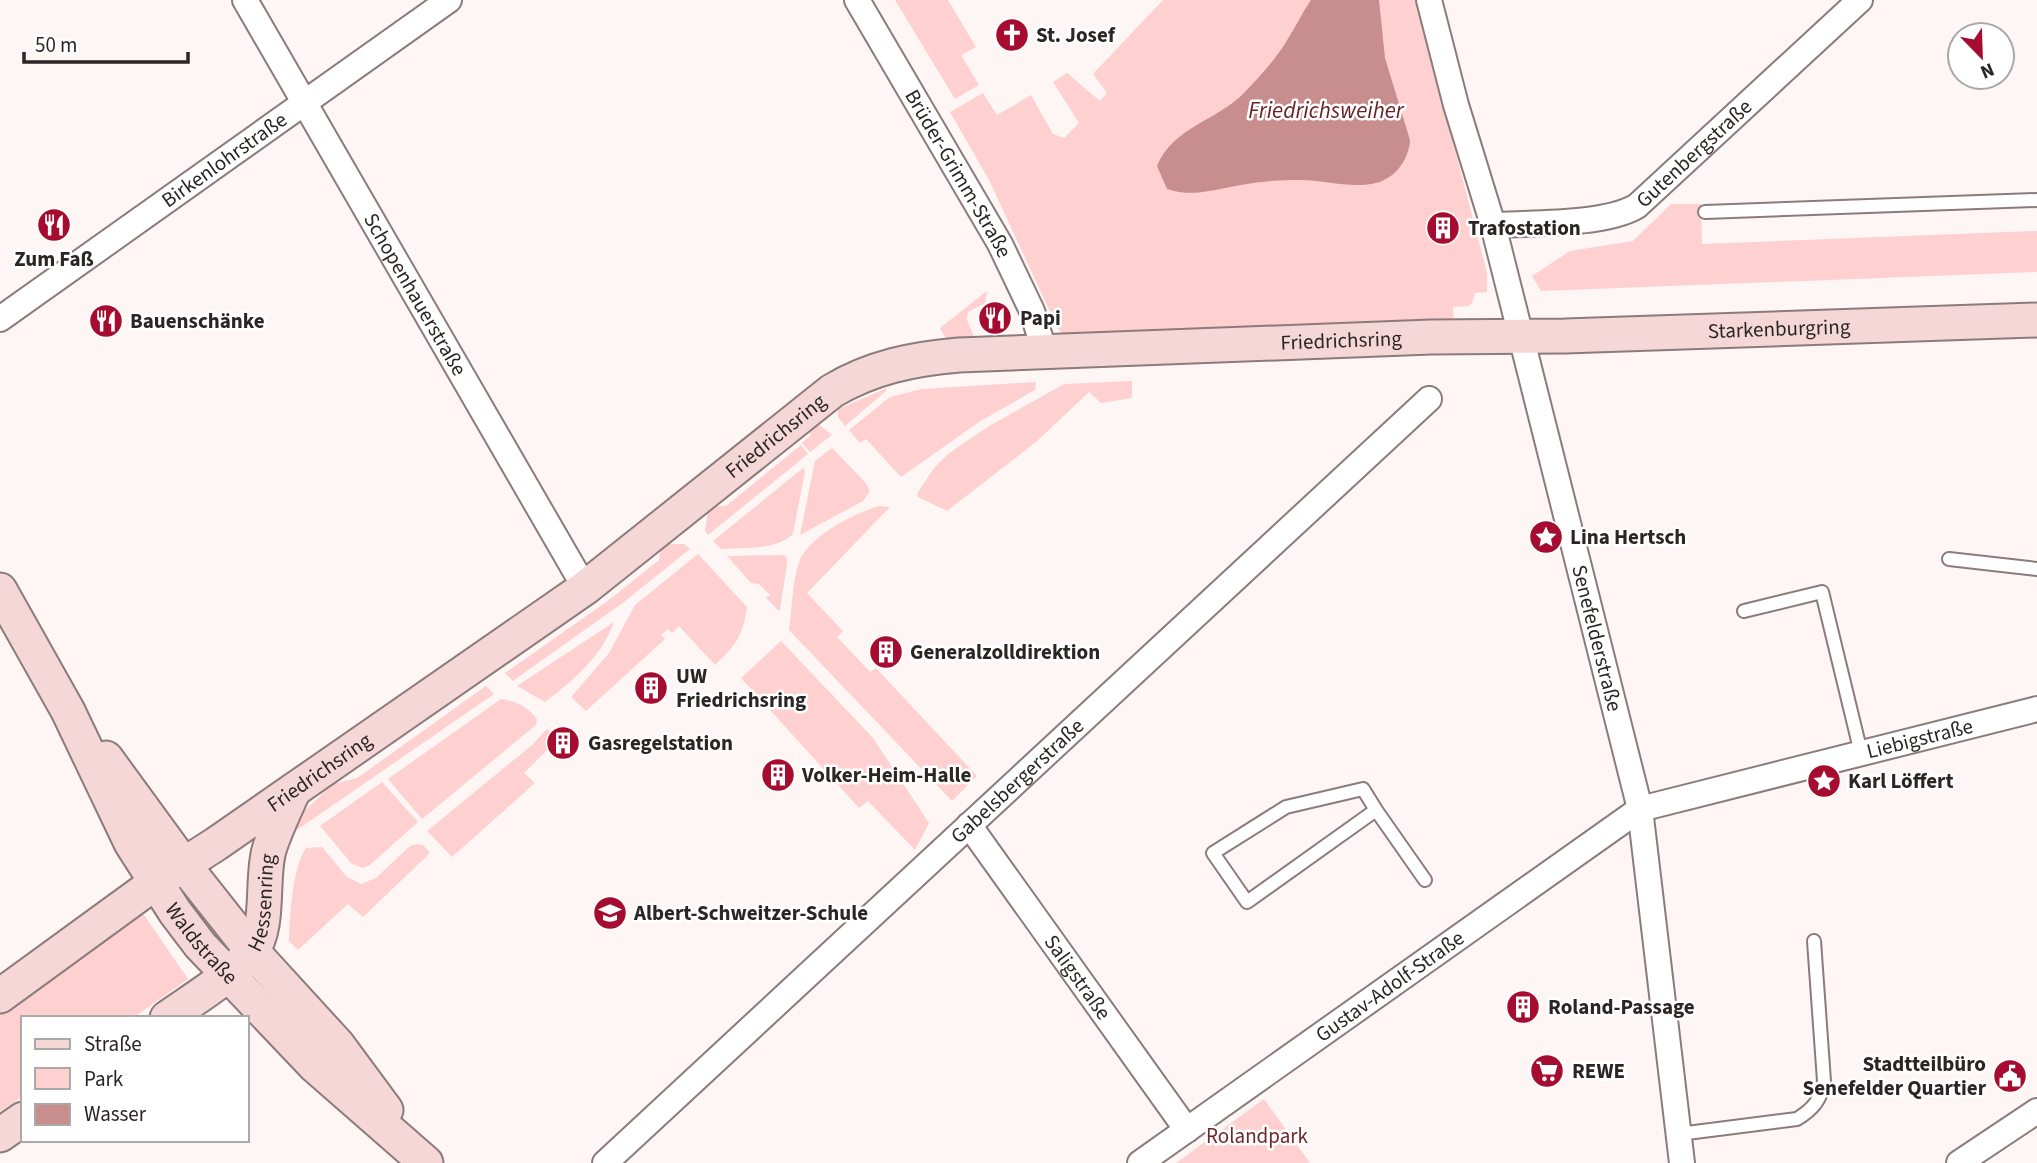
<svg xmlns="http://www.w3.org/2000/svg" width="2037" height="1163" viewBox="0 0 2037 1163" font-family="'Source Sans 3',sans-serif">
	<rect width="100%" height="100%" fill="#fdf6f5"/>
	<path fill="#fed0d0" d="M895,0H948L976,47L961,55L979,85L955,99Z
		M1163,0H1416L1487,273V292L1475,293L1472,303L1468,306L1453,307L1454,322L1066,337L1058,329L989,180L950,112L983,93L997,115L1031,95L1053,134L1064,138L1079,123L1053,82L1067,73L1100,101L1107,93L1093,74Z
		M1671,204H1701L1702,244L2037,231V272L1541,291L1532,276L1570,251L1633,241Z
		M987,291L985,303L968,312L967,320L974,337L946,339L940,328Z
		M1132,381V398L1101,403L1089,392L1036,442L947,511L918,497L917,494L934,468L948,454L986,428L1064,384Z
		M1036,382L1035,390L979,422L901,477L866,439L860,443L849,430L890,397L922,389Z
		M887,388L886,391L845,426L838,417V409Z
		M818,424L832,435L810,452L802,443L810,436L811,425Z
		M801,445L808,454L708,535L705,531L708,511L713,506H726Z
		M832,448L865,482L870,491L863,501L800,535L815,461Z
		M803,468L805,471L793,534C776,551 743,547 721,549L713,541Z
		M879,506L890,507L807,593L843,631L837,637L870,672L876,668L977,776L952,801L789,630C792,610 792,586 798,565C806,537 853,514 879,506Z
		M668,544H684L690,549L624,602L513,681L505,673L609,600L659,560L660,550Z
		M698,554L747,607C743,636 736,645 715,665L679,626L672,633L668,629L661,635L665,639L586,711L571,697L609,653L635,605Z
		M784,555L787,558V564L780,610H778L766,598L770,595L759,584L751,583L727,556Z
		M614,622C602,656 573,681 545,702L517,686Z
		M781,641L873,738L929,823L915,850L868,801L859,808L741,678Z
		M486,686L494,694L294,832L289,841L278,907L280,858L301,814L333,784L357,778Z
		M501,699C516,701 528,707 537,719L536,725L422,819L388,779Z
		M547,729L558,739L524,773L535,783L452,857L427,831L532,745Z
		M382,782L418,822L370,865L363,868L352,864L320,826Z
		M417,844L423,845L430,853L363,917L348,904L298,950L289,941C290,916 292,869 306,848L322,847L347,877L361,884L376,878L410,846Z
		M140,909L188,979L133,1018H23V1096L0,1112V1005Z
		M1264,1099L1310,1163H1176Z"/>
	<path fill="#c88d8d" d="M1311,0H1379L1385,58L1410,140C1409,159 1396,178 1376,183C1352,189 1324,180 1300,180C1281,180 1260,181 1241,185C1214,189 1194,198 1167,189L1157,166C1173,127 1217,121 1245,92C1260,76 1275,60 1286,42C1295,28 1302,13 1311,0Z"/>
	<g fill="none" stroke-linecap="round" stroke-linejoin="round">
		<g stroke="#8c7b7b" stroke-width="16">
			<path id="lane" d="M1705,212L2037,200
				M1949,559L2037,569
				M1744,611L1822,592L1861,753
				M1376,810L1363,789L1286,807L1213,853L1247,902L1376,810L1425,880
				M1679,1134L1797,1119C1813,1109 1821,1100 1824,1081L1814,941"/>
		</g>
		<g stroke="#8c7b7b" stroke-width="28">
			<g id="street">
				<path id="s1" d="M245,0L585,588"/>
				<path id="s2" d="M857,0L1000,244L1032,311L1045,353"/>
				<path id="s3" d="M1429,0L1456,105L1493,225L1640,809L1682,1163"/>
				<path id="s4" d="M1493,225C1531,223 1606,225 1637,206L1860,0"/>
				<path id="s5" d="M0,319L449,0"/>
				<path id="s6" d="M969,825L1187,1130"/>
				<path id="s7" d="M605,1163L1429,399"/>
				<path id="s8" d="M1140,1163L1640,809L2037,709"/>
				<path d="M1959,1163L2037,1111"/>
			</g>
		</g>
		<g stroke="#8c7b7b" stroke-width="37">
			<g id="secondary">
				<path id="s9" d="M0,590L68,711L131,843L175,912L200,945L314,1065L426,1163"/>
				<path d="M106,758L184,865L252,951L338,1045L386,1110"/>
				<path id="s10" d="M0,996L155,883L216,844L585,588L832,391C872,367 913,359 959,355L1431,337L1565,336L2037,320"/>
				<path id="s11" d="M167,1018C195,998 230,978 252,951C270,928 261,878 269,850C275,830 285,810 294,790"/>
				<path d="M0,1135L23,1119"/>
			</g>
		</g>
		<use href="#lane" stroke="#fff" stroke-width="12"/>
		<use href="#street" stroke="#fff" stroke-width="24"/>
		<use href="#secondary" stroke="#f5d7d8" stroke-width="33"/>
	</g>
	<defs>
		<g id="church-disc" transform="scale(1.75)"><circle r="9.5" fill="#a60c30" stroke="#fff"/><path d="M-1.2-6h2.4v3.5h3.3v2.4h-3.3V6h-2.4V-.1h-3.3v-2.4h3.3Z" fill="#fff"/></g>
		<g id="restaurant-disc" transform="scale(1.75)"><circle r="9.5" fill="#a60c30" stroke="#fff"/><path d="M-5-6h1v4h1v-4h1v4h1v-4h1v5L-1.5 .5V6h-2V.5L-5-1ZM5-6V6H3V1.5H1.5Q1.5-4 5-6Z" fill="#fff"/></g>
		<g id="building-disc" transform="scale(1.75)"><circle r="9.5" fill="#a60c30" stroke="#fff"/><path d="M-4-6H4V6H1V3H-1V6H-4ZM-2.5-4.3h1.7v1.8h-1.7ZM.8-4.3h1.7v1.8H.8ZM-2.5-1h1.7V.8h-1.7ZM.8-1h1.7V.8H.8Z" fill="#fff"/></g>
		<g id="sight-disc" transform="scale(1.75)"><circle r="9.5" fill="#a60c30" stroke="#fff"/><path d="M0-6L1.8-2.2L6-1.7L2.9 1.2L3.7 5.4L0 3.3L-3.7 5.4L-2.9 1.2L-6-1.7L-1.8-2.2Z" fill="#fff"/></g>
		<g id="school-disc" transform="scale(1.75)"><circle r="9.5" fill="#a60c30" stroke="#fff"/><path d="M0-5L7-2L0 1L-7-2ZM-4 1L0 2.5L4 1V4Q0 6-4 4Z" fill="#fff"/></g>
		<g id="supermarket-disc" transform="scale(1.75)"><circle r="9.5" fill="#a60c30" stroke="#fff"/><path d="M-6-5.5h2.5l.6 2H6L4.5 2H-2.5L-4.4-4H-6ZM-1.5 3.2a1.3 1.3 0 1 0 .1 0ZM3 3.2a1.3 1.3 0 1 0 .1 0Z" fill="#fff"/></g>
		<g id="civic-disc" transform="scale(1.75)"><circle r="9.5" fill="#a60c30" stroke="#fff"/><path d="M-.6-6.5H3V-4.5H.6V-3L4-1V1h2V6H-6V1h2V-1L-.6-3ZM-1.2 2.5V6h2.4V2.5Z" fill="#fff"/></g>
	</defs>
	<g fill-rule="evenodd">
		<use href="#church-disc" x="1012" y="35"/>
		<use href="#restaurant-disc" x="54" y="225"/>
		<use href="#building-disc" x="1443" y="228"/>
		<use href="#restaurant-disc" x="995" y="318"/>
		<use href="#restaurant-disc" x="106" y="321"/>
		<use href="#sight-disc" x="1546" y="537"/>
		<use href="#building-disc" x="886" y="652"/>
		<use href="#building-disc" x="651" y="688"/>
		<use href="#building-disc" x="563" y="743"/>
		<use href="#building-disc" x="778" y="775"/>
		<use href="#sight-disc" x="1824" y="781"/>
		<use href="#school-disc" x="610" y="913"/>
		<use href="#building-disc" x="1523" y="1007"/>
		<use href="#supermarket-disc" x="1547" y="1071"/>
		<use href="#civic-disc" x="2010" y="1076"/>
	</g>
	<g text-anchor="middle" stroke-width="5" stroke-linejoin="round" paint-order="stroke">
		<g font-size="21" font-weight="bold" fill="#2c2525" stroke="#fff" text-anchor="start">
			<text x="1036" y="42">St. Josef</text>
			<text x="1468" y="235">Trafostation</text>
			<text x="54" y="266" text-anchor="middle">Zum Faß</text>
			<text x="1020" y="325">Papi</text>
			<text x="130" y="328">Bauenschänke</text>
			<text x="1570" y="544">Lina Hertsch</text>
			<text x="910" y="659">Generalzolldirektion</text>
			<text x="676" y="683">UW<tspan x="676" dy="24">Friedrichsring</tspan></text>
			<text x="588" y="750">Gasregelstation</text>
			<text x="802" y="782">Volker-Heim-Halle</text>
			<text x="1848" y="788">Karl Löffert</text>
			<text x="634" y="920">Albert-Schweitzer-Schule</text>
			<text x="1548" y="1014">Roland-Passage</text>
			<text x="1986" y="1071" text-anchor="end">Stadtteilbüro<tspan x="1986" dy="24">Senefelder Quartier</tspan></text>
			<text x="1572" y="1078">REWE</text>
		</g>
		<g font-size="21" fill="#2c2525" stroke="#fff">
			<text dy="7" stroke="none"><textPath href="#s4" startOffset="224">Gutenbergstraße</textPath></text>
			<text dy="7" stroke="none"><textPath href="#s5" startOffset="275">Birkenlohrstraße</textPath></text>
			<text dy="7" stroke="none"><textPath href="#s2" startOffset="201">Brüder-Grimm-Straße</textPath></text>
			<text dy="7" stroke="none"><textPath href="#s1" startOffset="340">Schopenhauerstraße</textPath></text>
			<text dy="7" stroke="none"><textPath href="#s10" startOffset="1983">Starkenburgring</textPath></text>
			<text dy="7" stroke="none"><textPath href="#s10" startOffset="1545">Friedrichsring</textPath></text>
			<text dy="7" stroke="none"><textPath href="#s10" startOffset="957">Friedrichsring</textPath></text>
			<text dy="7" stroke="none"><textPath href="#s3" startOffset="660">Senefelderstraße</textPath></text>
			<text dy="7" stroke="none"><textPath href="#s8" startOffset="901">Liebigstraße</textPath></text>
			<text dy="7" stroke="none"><textPath href="#s10" startOffset="390">Friedrichsring</textPath></text>
			<text dy="7" stroke="none"><textPath href="#s7" startOffset="562">Gabelsbergerstraße</textPath></text>
			<text dy="7" stroke="none"><textPath href="#s11" startOffset="159">Hessenring</textPath></text>
			<text dy="7" stroke="none"><textPath href="#s9" startOffset="408">Waldstraße</textPath></text>
			<text dy="7" stroke="none"><textPath href="#s6" startOffset="187">Saligstraße</textPath></text>
			<text dy="7" stroke="none"><textPath href="#s8" startOffset="306">Gustav-Adolf-Straße</textPath></text>
		</g>
		<g font-size="21" fill="#6f272d" stroke="#fff">
			<text x="1257" y="1143">Rolandpark</text>
		</g>
		<g font-size="23" font-style="italic" fill="#692128" stroke="#fff">
			<text x="1326" y="118">Friedrichsweiher</text>
		</g>
	</g>
	<rect x="21" y="1016" width="228" height="126" fill="#ffffff" stroke="#aba8a8" stroke-width="2"/>
	<rect x="35" y="1039" width="35" height="10" fill="#f5d7d8" stroke="#aba8a8" stroke-width="2"/>
	<text x="84" y="1051" font-size="21" fill="#2c2525">Straße</text>
	<rect x="35" y="1068" width="35" height="21" fill="#fed0d0" stroke="#aba8a8" stroke-width="2"/>
	<text x="84" y="1086" font-size="21" fill="#2c2525">Park</text>
	<rect x="35" y="1104" width="35" height="21" fill="#c88d8d" stroke="#aba8a8" stroke-width="2"/>
	<text x="84" y="1121" font-size="21" fill="#2c2525">Wasser</text>
	<g transform="translate(1981 56) rotate(157)"><circle r="33" fill="#ffffff" stroke="#aba8a8" stroke-width="2"/>
	<path d="M0-5L12 26L0 18L-12 26Z" fill="#a60c30"/>
	<text y="-10" font-size="19" font-weight="bold" text-anchor="middle" fill="#2c2525">N</text>
	</g>
	<path d="M24 52v10h164v-10" fill="none" stroke="#2c2525" stroke-width="3.5"/>
	<text x="35" y="52" font-size="21" fill="#2c2525" stroke="#ffffff" stroke-width="5" paint-order="stroke">50 m</text>
</svg>
